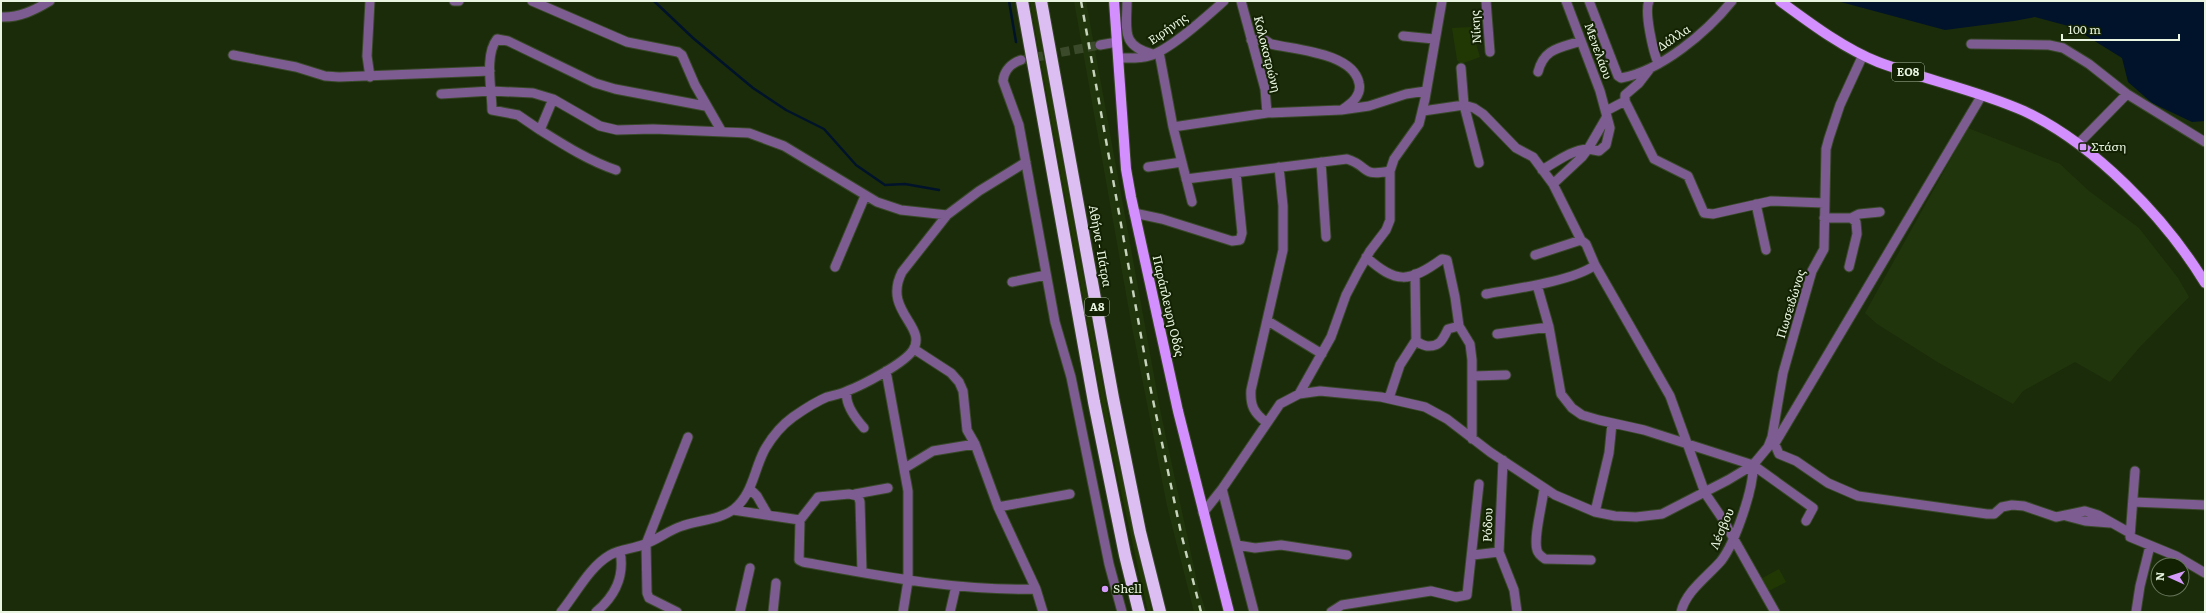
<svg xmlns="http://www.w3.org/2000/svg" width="2206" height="613" viewBox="0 0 2206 613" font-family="Literata,serif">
	<rect width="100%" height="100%" fill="#1b2c0a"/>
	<path fill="#21350c" d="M1074,1H1086L1161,414L1198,586L1206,612H1194L1167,506L1131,322Z
		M1968,128L2060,164L2089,191L2139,228L2178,278L2189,297L2138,349L2110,382L2075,362L2023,391L2013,404L1939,363L1877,324L1865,313Z"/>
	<path fill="#213805" d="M1030,1H1034L1109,419L1152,612H1148L1105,420Z
		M1471,27L1480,57L1461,64L1457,60L1452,28Z
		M1779,569L1786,582L1765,593L1757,581Z"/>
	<path fill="#00132a" d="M1837,1H2205V121L2192,122L2152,103L2128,82L2122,58L2072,27L2035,17L2014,21L1945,30Z"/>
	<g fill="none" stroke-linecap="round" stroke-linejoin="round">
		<path stroke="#00132a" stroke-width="2.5" d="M654,1L693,38L753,88L786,110L824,129L856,165L885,185L905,184L939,190
			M1009,1L1016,42"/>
		<path stroke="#3a4a2a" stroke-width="9" stroke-dasharray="9 4.5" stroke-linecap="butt" d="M1021,60L1100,45"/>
		<g stroke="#384828" stroke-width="11">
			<path id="minor" d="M454,1H459
				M532,1L627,42L678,52L682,55L695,85L722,132
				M1127,1C1127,29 1120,46 1153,54
				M1241,1L1265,89L1267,113
				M1486,1L1490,52
				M1589,1L1618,76L1621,78C1661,71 1707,32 1732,1
				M1649,1C1644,12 1653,51 1658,63
				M1,17C19,18 35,10 50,1
				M1403,36L1434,39
				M1251,40H1265L1271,44C1297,50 1353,53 1359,83C1362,95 1352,103 1343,109
				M1971,44L2049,45L2063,48L2089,64L2127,94L2205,142
				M1100,45L1117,42
				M1159,52L1173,127L1192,202
				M233,55L296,67L325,76L339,77L490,71
				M1118,58C1128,58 1140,59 1149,56C1170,50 1207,16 1224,1
				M1021,60C1012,63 1004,70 1003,81L1019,125L1055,322L1071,377L1109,564L1122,612
				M1461,68L1464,105L1479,163
				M1649,70L1639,83L1625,95V101L1654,159L1688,176L1704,213L1713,214L1771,201L1824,203
				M1538,72C1544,48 1560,48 1581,41
				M370,77L367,56L370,1
				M441,94L491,91L533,93L553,99L600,126L617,130L653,129L749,133L784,146L877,202L901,210L947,215
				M553,99L540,130C564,145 589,161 616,170
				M1423,111L1464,105L1474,108L1483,114L1516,148L1533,157L1553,184L1581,240
				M1606,111L1625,101
				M1173,127L1267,113L1341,110L1369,106L1406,94L1426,91
				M540,130L518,115L492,110C492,91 484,55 497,39L508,41L595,83L615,89L705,106
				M2078,144L2127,94
				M1321,162L1326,237
				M1148,167L1182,162
				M1542,170C1558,161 1571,150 1588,149L1606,118
				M1186,179L1347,159C1370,166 1359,177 1390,171
				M1553,184L1582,157L1588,149L1599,151L1606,145L1610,128L1600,91L1566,1
				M1756,204L1766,250
				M1134,213L1162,219L1232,241L1240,240L1242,233L1236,173
				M1824,218H1851L1856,222L1857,234L1849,267
				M1851,218L1859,214L1880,212
				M1366,257C1396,284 1409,283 1442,259L1447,260L1455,297L1459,326L1470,344L1472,360V439
				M1595,265L1670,396L1705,493L1722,518L1775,612
				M835,267L865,196
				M1012,282L1046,275
				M1537,285L1549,327L1561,394L1572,408L1582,415L1599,420L1644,430L1753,465L1813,508L1806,521
				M1486,294C1513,289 1574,281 1595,265L1586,244L1581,240L1535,255
				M1268,321L1322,354
				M1497,334L1549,327
				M1416,340C1419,344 1422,345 1427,346C1440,347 1443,339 1448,329L1459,326
				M914,349L951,373L959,382L963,391L967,430L975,444L998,507L1036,589L1043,612
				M886,371L908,491V581L903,612
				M1473,376L1506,375
				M847,391C844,404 856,419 864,428
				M1299,394L1331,337L1346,295L1358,272L1370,251L1386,230L1390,220V171L1394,159L1419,124L1425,99L1442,1
				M1389,398L1400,365L1416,340L1415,274
				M1267,423C1254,413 1250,406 1251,390L1283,250V206L1279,167
				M1773,440L1779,454L1796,461L1828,483L1858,496L1987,514H1994L2002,507L2012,505L2024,506L2056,517L2085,511L2098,515L2130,533
				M1774,445L1982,95
				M1503,460L1499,552L1514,590L1517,612
				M905,468L933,451L975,444
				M2135,471L2130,537L2176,556L2205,573
				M1544,488C1543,503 1533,537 1537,550C1538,554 1542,557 1545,559L1591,560
				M750,489L757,496L768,515
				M1222,489L1254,612
				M855,494L888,488
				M2133,502L2205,505
				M998,507L1070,494
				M733,510L800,520L799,560L803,562C880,576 957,591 1036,589
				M1595,512L1609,453L1612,423
				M1203,513L1222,489L1280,404L1299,394L1320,391L1381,397L1425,407L1447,419L1490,452L1555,495L1595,512L1615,516L1636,517L1662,514L1728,480L1753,465L1768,447L1772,437L1783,373L1802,306L1812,271L1824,249L1826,149L1829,138L1840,105L1863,55
				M2066,516L2085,521L2110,523
				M800,520L818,497L849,494L858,496L860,502L862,572
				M1237,545L1255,548L1281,545L1347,555
				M1473,555L1499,552
				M561,612C576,594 589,567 610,555C620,549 633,549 645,544C657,540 669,530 682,526C698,520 720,520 734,509C753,494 754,469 765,449C772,437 782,425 793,417C803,410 815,402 827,397C834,395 841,394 847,391C863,385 905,363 913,350C928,326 882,311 902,272L947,215L979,191L1026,162
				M596,612C615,596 625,577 620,551
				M677,612L649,598L647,593L646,544L688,437
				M740,612L750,568
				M773,612L776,583
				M950,612L956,586
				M1331,612L1342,605L1431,591L1456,597L1467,595L1479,484
				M1681,612C1686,591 1707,577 1721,561C1735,543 1754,488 1753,465
				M2136,612L2140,586L2150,546"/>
		</g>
		<g stroke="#384828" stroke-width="12">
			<path id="major" d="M1114,1L1126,169L1131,197L1178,411L1229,612
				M1780,1C1810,23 1843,48 1878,62C1926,80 1977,90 2024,111C2094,144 2165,217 2205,283"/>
		</g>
		<g stroke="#384828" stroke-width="14">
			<path id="highway" d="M1022,1L1094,402L1125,555L1139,612
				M1041,1L1113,398L1140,532L1160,612"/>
		</g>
		<use href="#minor" stroke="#7c5c91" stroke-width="9"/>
		<use href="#major" stroke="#d38ffd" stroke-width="10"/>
		<use href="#highway" stroke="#ddbef3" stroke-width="12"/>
		<path stroke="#c6d3bd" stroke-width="2.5" stroke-dasharray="7 7" stroke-linecap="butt" d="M1081,1L1150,386L1181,533L1201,612"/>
	</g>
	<g fill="#d59bfa" stroke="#122202" stroke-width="1.5">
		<rect x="2079" y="143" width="8" height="8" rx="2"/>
		<circle cx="1105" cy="589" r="4"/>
	</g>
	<g text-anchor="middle" stroke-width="4" stroke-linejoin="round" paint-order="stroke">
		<g fill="#122202" stroke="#a8b69e" stroke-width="1">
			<rect x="1892" y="63" width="32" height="18" rx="3"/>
			<rect x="1085" y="298" width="24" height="18" rx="3"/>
		</g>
		<g font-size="11" font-weight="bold" fill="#e9f5e1">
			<text x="1908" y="76">ΕΟ8</text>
			<text x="1097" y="311">Α8</text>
		</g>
		<g font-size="12" fill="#e9f5e1" stroke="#122202">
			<text transform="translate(1476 27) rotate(-94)" y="4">Νίκης</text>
			<text transform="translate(1168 29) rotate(-35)" y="4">Ειρήνης</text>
			<text transform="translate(1674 38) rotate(-34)" y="4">Δάλλα</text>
			<text transform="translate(1598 51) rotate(70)" y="4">Μενελάου</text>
			<text transform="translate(1267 54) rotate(76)" y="4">Κολοκοτρώνη</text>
			<text transform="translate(1100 246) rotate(80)" y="4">Αθήνα - Πάτρα</text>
			<text transform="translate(1791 304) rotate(-73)" y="4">Πωσειδώνος</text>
			<text transform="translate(1168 306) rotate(77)" y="4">Παράπλευρη Οδός</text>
			<text transform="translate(1488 525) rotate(-88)" y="4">Ρόδου</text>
			<text transform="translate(1722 529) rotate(-67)" y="4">Λέσβου</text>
		</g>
		<g font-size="12" fill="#e9f5e1" stroke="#122202" text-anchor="start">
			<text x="2091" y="151">Στάση</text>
			<text x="1113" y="593">Shell</text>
		</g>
	</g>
	<rect width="2206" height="613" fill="none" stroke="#e9f5e1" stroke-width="4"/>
	<g transform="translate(2170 577) rotate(273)"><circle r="19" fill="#122202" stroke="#68765b"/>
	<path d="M0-3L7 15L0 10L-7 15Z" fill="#d59bfa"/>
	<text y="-6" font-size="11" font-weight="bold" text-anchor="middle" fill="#e9f5e1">N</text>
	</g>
	<path d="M2062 34v6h117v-6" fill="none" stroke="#e9f5e1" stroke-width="2"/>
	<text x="2068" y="34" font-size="12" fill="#e9f5e1" stroke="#122202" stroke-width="3" paint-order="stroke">100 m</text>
</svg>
